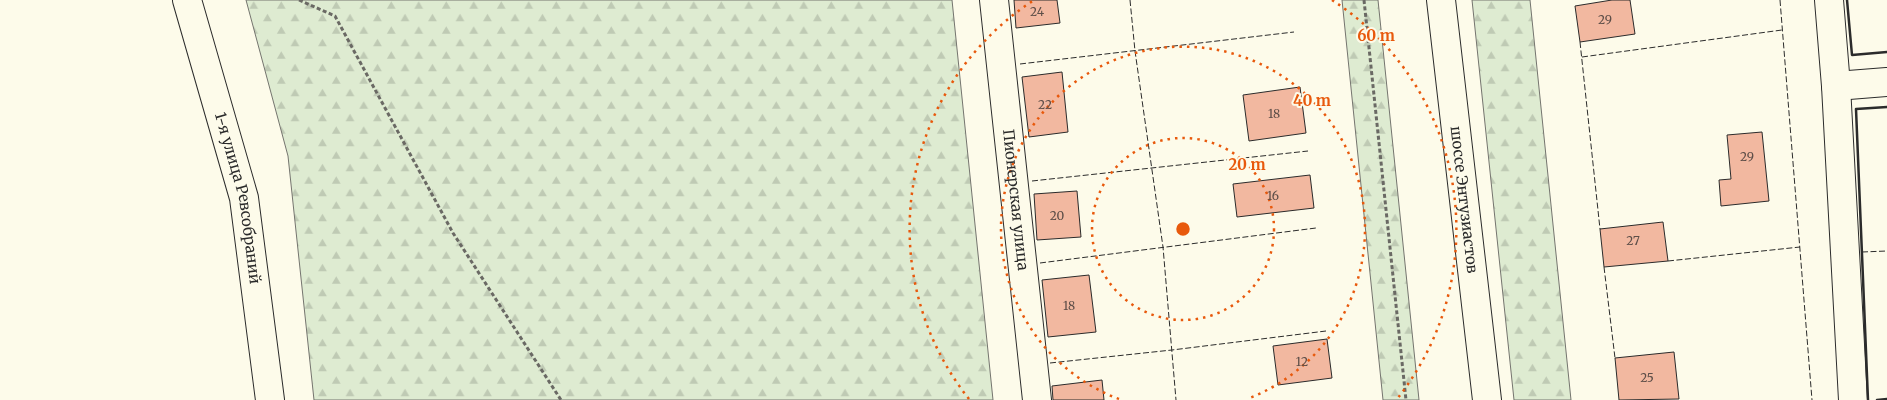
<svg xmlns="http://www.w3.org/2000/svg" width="1887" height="400" viewBox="0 0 1887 400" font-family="Merriweather,serif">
	<defs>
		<pattern id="forest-firs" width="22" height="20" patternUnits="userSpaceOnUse" patternTransform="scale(1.25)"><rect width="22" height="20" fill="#deebd1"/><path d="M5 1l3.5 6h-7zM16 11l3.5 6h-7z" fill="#bfcab4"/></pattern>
	</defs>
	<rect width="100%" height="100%" fill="#fdfbea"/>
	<path fill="url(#forest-firs)" stroke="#74746e" d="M246,0H952L993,400H314L288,156Z
		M1342,0H1378L1419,400H1383Z
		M1472,0H1530L1571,400H1514Z"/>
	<path fill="#f2b8a0" stroke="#2b2b2b" d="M1014,0H1057L1060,23L1016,28Z
		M1612,0H1630L1635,34L1580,42L1575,6Z
		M1062,72L1068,132L1029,137L1022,77Z
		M1300,87L1306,133L1249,141L1243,95Z
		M1762,132L1769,201L1721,206L1719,180L1731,179L1727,135Z
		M1310,175L1314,208L1237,217L1233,184Z
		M1077,191L1081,237L1037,240L1034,194Z
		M1663,222L1668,261L1604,267L1600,229Z
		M1089,275L1096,332L1048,337L1042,280Z
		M1327,339L1332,378L1278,385L1273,346Z
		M1674,352L1679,399L1619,400L1615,358Z
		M1102,380L1104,400H1053L1052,386Z"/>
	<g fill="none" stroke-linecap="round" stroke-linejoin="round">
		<g stroke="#2b2b2b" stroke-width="30">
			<g id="street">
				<path id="s1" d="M187,0L244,198L270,400"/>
				<path id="s2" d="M994,0L1037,400"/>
				<path d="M1829,0L1836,86L1853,400"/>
				<path d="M1836,86L1887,82"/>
			</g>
		</g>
		<g stroke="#2b2b2b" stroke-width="30">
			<g id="secondary">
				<path id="s3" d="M1441,0L1487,400"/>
			</g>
		</g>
		<path stroke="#6a6964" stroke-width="3" stroke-dasharray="4 2.5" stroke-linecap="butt" d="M299,0L335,16L453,233L561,400
			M1364,0L1406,400"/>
		<use href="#street" stroke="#fdfbea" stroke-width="28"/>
		<use href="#secondary" stroke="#fdfbea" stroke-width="28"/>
		<path stroke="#2b2b2b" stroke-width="1" stroke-dasharray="6 2.5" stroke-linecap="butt" d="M1130,0L1135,51L1163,247L1176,400
			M1780,0L1812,400
			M1580,42L1600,229
			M1582,57L1782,30
			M1020,64L1294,32
			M1032,181L1308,151
			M1862,252L1887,251
			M1668,261L1800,247
			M1040,263L1316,228
			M1604,267L1615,358
			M1050,363L1172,350L1326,331"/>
		<path stroke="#2b2b2b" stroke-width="2.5" d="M1847,0L1852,55L1887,52
			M1868,400L1856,109L1887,107
			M1877,400L1887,399"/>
	</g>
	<g fill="none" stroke="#e8590c" stroke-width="2.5" stroke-dasharray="2.5 5">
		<circle cx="1183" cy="229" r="91"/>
		<path d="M1119 399A182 182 0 1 1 1247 399"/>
		<path d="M969 399A273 273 0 0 1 1034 0M1332 0A273 273 0 0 1 1397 399"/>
	</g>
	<g text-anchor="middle" stroke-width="4" stroke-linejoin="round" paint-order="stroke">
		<g font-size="12" fill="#5d4e48">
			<text x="1037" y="16">24</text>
			<text x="1605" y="24">29</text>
			<text x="1045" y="109">22</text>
			<text x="1274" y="118">18</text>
			<text x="1747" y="161">29</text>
			<text x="1273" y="200">16</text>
			<text x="1057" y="220">20</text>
			<text x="1633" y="245">27</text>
			<text x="1069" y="310">18</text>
			<text x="1302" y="366">12</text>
			<text x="1647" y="382">25</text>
		</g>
		<g font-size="15" fill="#2b2b2b" stroke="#fdfbea">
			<text dy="5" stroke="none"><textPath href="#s1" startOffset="205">1-я улица Ревсобраний</textPath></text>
			<text dy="5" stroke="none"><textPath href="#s2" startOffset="201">Пионерская улица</textPath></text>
			<text dy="5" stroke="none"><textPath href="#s3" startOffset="201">шоссе Энтузиастов</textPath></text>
		</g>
	</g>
	<circle cx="1183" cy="229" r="8" fill="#e8590c" stroke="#fdfbea" stroke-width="2.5"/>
	<g font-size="15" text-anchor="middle" font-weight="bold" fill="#e8590c" stroke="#fdfbea" stroke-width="4" stroke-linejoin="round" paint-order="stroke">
		<text x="1376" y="41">60 m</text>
		<text x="1312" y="106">40 m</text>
		<text x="1247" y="170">20 m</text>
	</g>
</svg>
